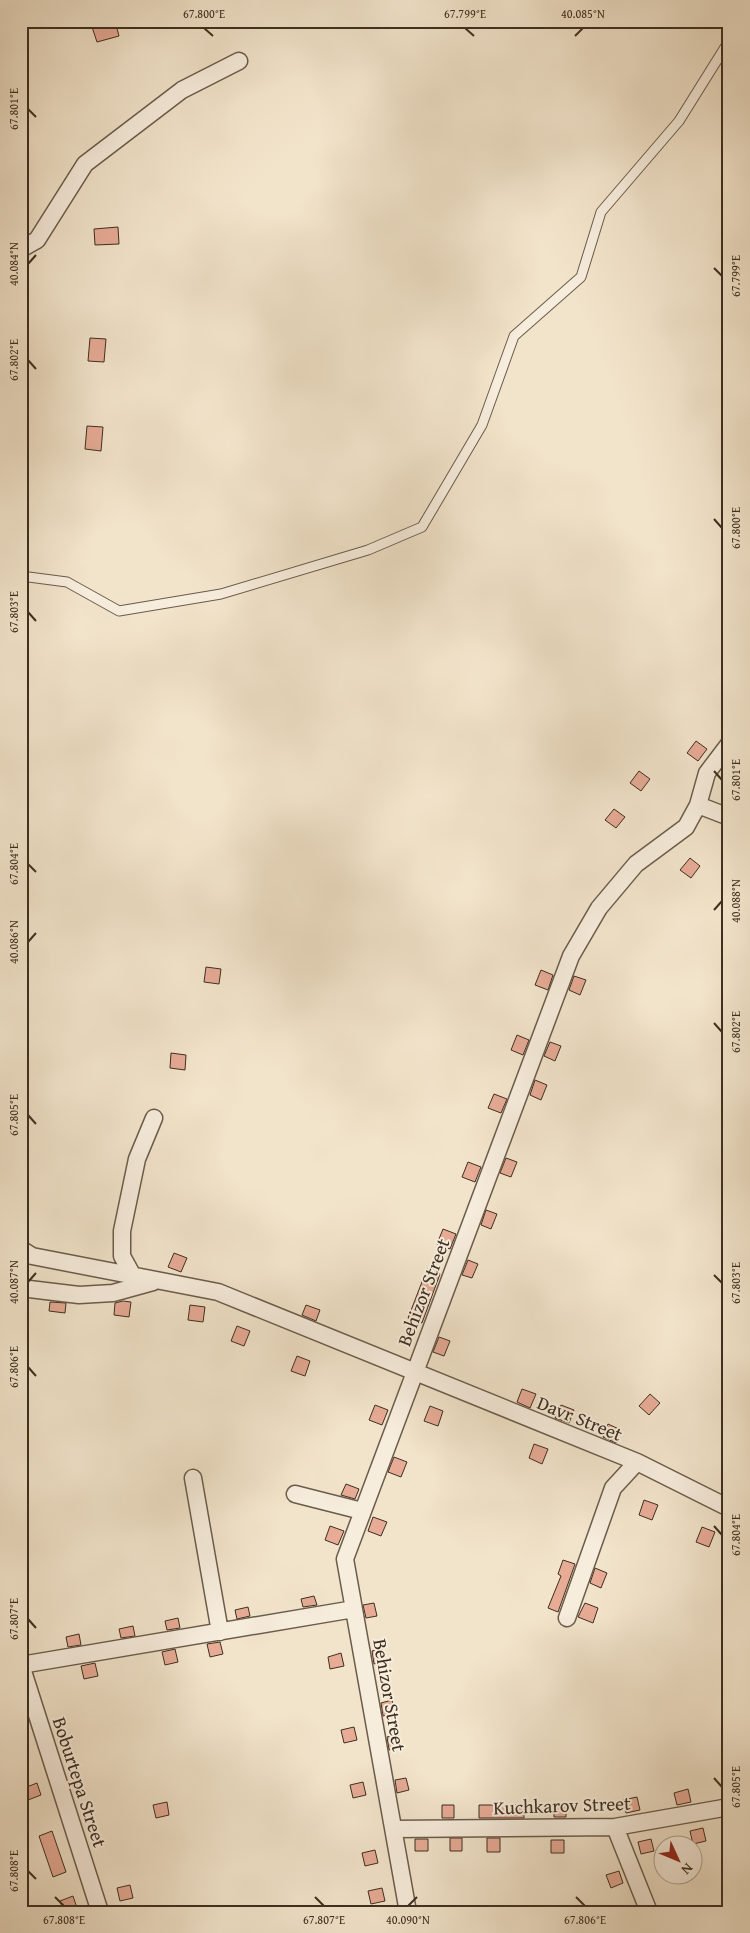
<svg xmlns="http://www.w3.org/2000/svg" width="750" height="1933" viewBox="0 0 750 1933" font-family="'Gentium Book Plus',serif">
	<rect width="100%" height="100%" fill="#f2e4cb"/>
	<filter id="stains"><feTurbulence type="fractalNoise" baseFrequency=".004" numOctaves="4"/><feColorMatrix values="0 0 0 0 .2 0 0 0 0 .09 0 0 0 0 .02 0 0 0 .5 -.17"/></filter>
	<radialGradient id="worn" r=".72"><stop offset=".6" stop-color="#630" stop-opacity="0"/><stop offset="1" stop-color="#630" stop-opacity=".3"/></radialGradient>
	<path fill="#e7ab96" stroke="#3d2f20" d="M115,21L119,36L97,42L92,27Z
		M118,227L119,244L95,245L94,229Z
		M90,338L106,339L104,362L88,361Z
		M87,426L103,427L101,451L85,449Z
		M696,741L707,749L698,761L687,753Z
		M639,771L650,779L641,791L630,783Z
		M614,809L625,817L616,828L605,820Z
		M690,858L700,866L691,878L680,870Z
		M206,967L221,969L219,984L204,982Z
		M541,970L553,975L548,990L535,985Z
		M574,976L586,980L580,995L569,990Z
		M517,1035L529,1040L523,1055L511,1050Z
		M550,1042L561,1046L555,1061L544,1056Z
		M171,1053L186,1055L185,1070L170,1068Z
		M535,1080L547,1085L541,1100L530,1095Z
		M494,1094L507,1099L501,1113L488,1108Z
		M506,1158L517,1162L511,1177L500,1173Z
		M468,1162L481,1167L475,1182L462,1177Z
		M486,1210L497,1214L491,1229L481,1225Z
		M443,1229L456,1234L450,1249L437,1244Z
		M174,1253L187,1258L181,1272L168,1267Z
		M468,1260L478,1264L472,1278L462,1275Z
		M427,1269L440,1274L422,1323L408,1318Z
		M123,1301L131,1302L129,1317L114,1315L115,1303Z
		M50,1302L66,1303L65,1313L49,1311Z
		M190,1305L205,1307L203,1322L188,1320Z
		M306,1305L320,1310L316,1321L302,1315Z
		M237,1326L250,1331L244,1346L231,1341Z
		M439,1337L450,1341L444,1356L433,1352Z
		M297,1356L310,1361L305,1376L291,1371Z
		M522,1389L536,1394L530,1408L517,1402Z
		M650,1394L660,1403L649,1415L639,1406Z
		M375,1405L388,1410L382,1425L369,1420Z
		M561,1405L574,1410L569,1423L555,1418Z
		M430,1406L443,1411L438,1426L424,1421Z
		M608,1424L621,1430L616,1443L603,1437Z
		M534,1444L548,1449L542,1464L529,1458Z
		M394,1457L407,1462L401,1477L388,1472Z
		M346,1484L359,1489L355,1499L341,1495Z
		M644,1500L658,1505L652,1520L639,1515Z
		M373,1517L387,1522L381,1536L368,1531Z
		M330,1526L344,1531L338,1545L325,1540Z
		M702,1527L715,1532L709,1547L696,1542Z
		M563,1560L575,1564L558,1612L548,1608L561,1576L558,1574Z
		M595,1568L607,1573L601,1588L590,1583Z
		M314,1596L317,1605L303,1607L301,1599Z
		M374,1603L377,1616L366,1618L363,1605Z
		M585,1603L598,1608L593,1623L578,1617Z
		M248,1607L250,1616L237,1619L235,1610Z
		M178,1618L180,1628L167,1630L165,1621Z
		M133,1626L135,1636L121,1638L119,1629Z
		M79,1634L81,1645L68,1647L66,1637Z
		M220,1642L223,1654L210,1657L207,1644Z
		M382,1648L385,1661L374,1664L372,1651Z
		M175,1649L178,1662L165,1665L162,1652Z
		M341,1653L344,1666L330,1669L328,1657Z
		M95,1663L98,1676L84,1679L81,1666Z
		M392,1700L395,1713L383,1716L381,1703Z
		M354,1727L357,1740L344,1743L341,1730Z
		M398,1734L401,1747L389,1750L387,1737Z
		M406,1778L409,1790L397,1793L395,1780Z
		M363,1782L366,1795L353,1798L350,1785Z
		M37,1783L41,1795L28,1800L24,1788Z
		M688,1789L691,1802L677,1805L674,1793Z
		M637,1797L640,1810L626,1813L623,1800Z
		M167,1802L169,1815L156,1818L153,1805Z
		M554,1804H566V1817H554Z
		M442,1805H454V1818H442Z
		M479,1805H524V1818H479Z
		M703,1828L706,1841L693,1844L690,1831Z
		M52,1831L66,1872L53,1877L39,1836Z
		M450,1838H462V1851H450Z
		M487,1838H500V1852H487Z
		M415,1839H428V1851H415Z
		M651,1839L654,1851L641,1854L638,1842Z
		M551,1840H564V1853H551Z
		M375,1850L378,1863L365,1866L362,1853Z
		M619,1871L623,1883L611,1888L606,1875Z
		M130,1885L133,1898L120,1901L117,1888Z
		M382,1888L385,1901L371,1904L368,1891Z
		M73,1896L77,1908L64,1912L60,1901Z"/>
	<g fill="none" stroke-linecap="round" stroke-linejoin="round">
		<g stroke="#6a5c4b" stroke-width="11">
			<path id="service" d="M21,576L67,582L119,611L221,594L368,550L422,527L482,425L514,336L581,277L601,212L679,121L729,41"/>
		</g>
		<g stroke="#6a5c4b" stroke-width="19">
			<path id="minor" d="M21,249L37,240L85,164L182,90L239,61
				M698,805L729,817
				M21,1249L32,1256L218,1292L637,1462L729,1508
				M133,1276L122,1256V1231L137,1159L154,1118
				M21,1288L79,1295L113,1293L153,1282
				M193,1478L220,1632
				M295,1494L362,1511
				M567,1618L613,1488L637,1462
				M21,1665L354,1609
				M21,1665L100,1912
				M615,1827L649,1912
				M394,1829L615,1827L729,1807
				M408,1912L345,1559L571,956L599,908L636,864L686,827L698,805L707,773L729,744"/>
		</g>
		<use href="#service" stroke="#f7eddd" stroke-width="9"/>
		<use href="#minor" stroke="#f7eddd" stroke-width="16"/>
	</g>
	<path fill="none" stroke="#3d2f20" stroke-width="2" d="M204,28L213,36M465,28L474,36M575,36L583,28M28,109L36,117M28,264L36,255M714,268L722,276M28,360L36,369M714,519L722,528M28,612L36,621M714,771L722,780M28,864L36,872M714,910L722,901M28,942L36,933M714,1023L722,1032M28,1115L36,1124M714,1275L722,1283M28,1282L36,1273M28,1367L36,1376M714,1526L722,1535M28,1619L36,1628M714,1778L722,1787M28,1871L36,1879M55,1897L64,1906M315,1897L324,1906M576,1897L585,1906M408,1906L417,1897"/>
	<g text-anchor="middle" stroke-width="4" stroke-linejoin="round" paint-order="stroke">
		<g font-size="19" fill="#3d2f20" stroke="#f7eddd">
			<text transform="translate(423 1292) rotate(-69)" y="7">Behizor Street</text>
			<text transform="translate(580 1418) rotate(22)" y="7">Davr Street</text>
			<text transform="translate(390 1695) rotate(80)" y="7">Behizor Street</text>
			<text transform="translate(80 1782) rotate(72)" y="7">Boburtepa Street</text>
			<text transform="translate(562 1805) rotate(-2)" y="7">Kuchkarov Street</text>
		</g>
	</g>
	<rect width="750" height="1933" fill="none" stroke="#f2e4cb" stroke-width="55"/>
	<g transform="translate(678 1860) rotate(134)"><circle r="24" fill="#f7eddd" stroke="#ada191"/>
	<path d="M0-4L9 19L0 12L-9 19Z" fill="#8f2418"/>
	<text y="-8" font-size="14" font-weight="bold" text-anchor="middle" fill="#3d2f20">N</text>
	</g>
	<rect x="28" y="28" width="694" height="1878" fill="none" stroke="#3d2f20" stroke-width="2"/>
	<g font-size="12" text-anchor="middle" fill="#3d2f20">
		<text x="204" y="18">67.800°E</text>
		<text x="465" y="18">67.799°E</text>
		<text x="583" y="18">40.085°N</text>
		<text transform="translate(14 109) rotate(-90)" y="4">67.801°E</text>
		<text transform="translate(14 264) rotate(-90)" y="4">40.084°N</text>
		<text transform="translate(736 276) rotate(-90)" y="4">67.799°E</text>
		<text transform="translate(14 360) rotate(-90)" y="4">67.802°E</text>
		<text transform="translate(736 528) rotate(-90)" y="4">67.800°E</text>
		<text transform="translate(14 612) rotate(-90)" y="4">67.803°E</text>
		<text transform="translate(736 780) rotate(-90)" y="4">67.801°E</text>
		<text transform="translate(14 864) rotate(-90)" y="4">67.804°E</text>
		<text transform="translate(736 901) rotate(-90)" y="4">40.088°N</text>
		<text transform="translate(14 942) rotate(-90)" y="4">40.086°N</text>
		<text transform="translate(736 1032) rotate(-90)" y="4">67.802°E</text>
		<text transform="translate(14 1115) rotate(-90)" y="4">67.805°E</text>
		<text transform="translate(14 1282) rotate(-90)" y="4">40.087°N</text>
		<text transform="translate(736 1283) rotate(-90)" y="4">67.803°E</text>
		<text transform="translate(14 1367) rotate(-90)" y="4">67.806°E</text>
		<text transform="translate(736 1535) rotate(-90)" y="4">67.804°E</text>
		<text transform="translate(14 1619) rotate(-90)" y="4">67.807°E</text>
		<text transform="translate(736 1787) rotate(-90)" y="4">67.805°E</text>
		<text transform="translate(14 1871) rotate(-90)" y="4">67.808°E</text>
		<text x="64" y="1924">67.808°E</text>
		<text x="324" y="1924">67.807°E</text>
		<text x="408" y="1924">40.090°N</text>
		<text x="585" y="1924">67.806°E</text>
	</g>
	<rect width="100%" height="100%" filter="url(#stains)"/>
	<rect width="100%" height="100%" fill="url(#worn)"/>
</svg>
